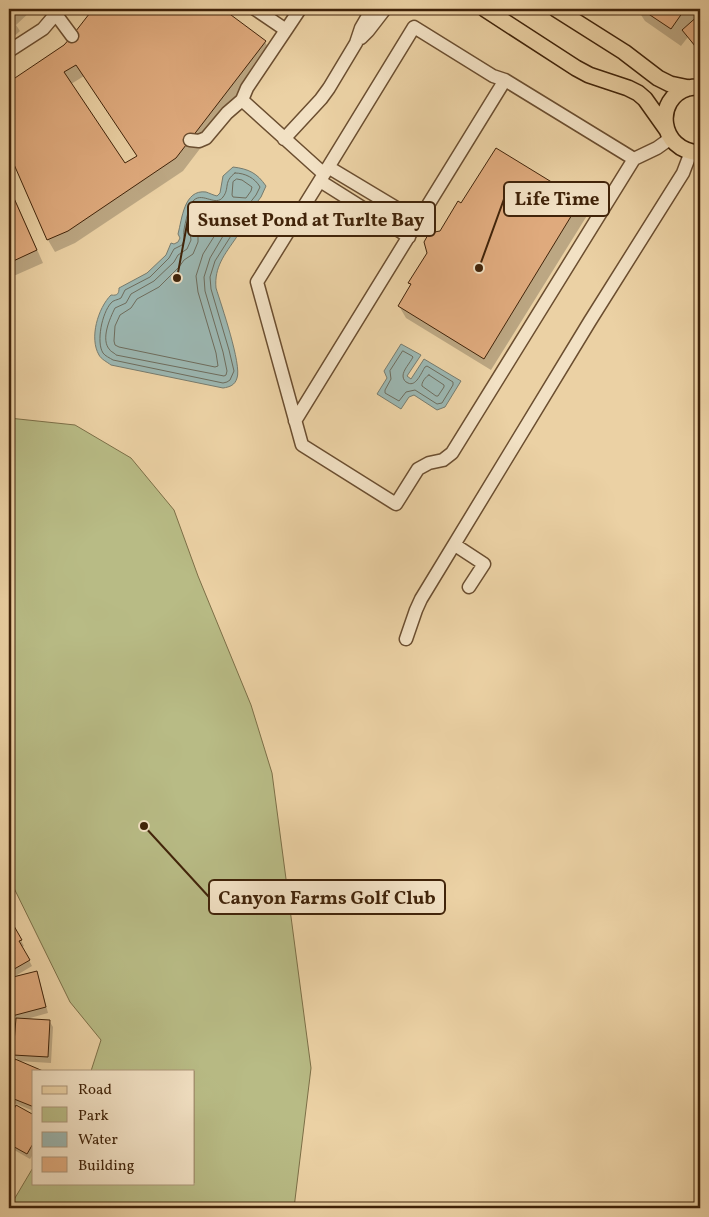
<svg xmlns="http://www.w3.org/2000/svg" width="709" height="1217" viewBox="0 0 709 1217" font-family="Vollkorn,serif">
	<rect width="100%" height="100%" fill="#ebd1a4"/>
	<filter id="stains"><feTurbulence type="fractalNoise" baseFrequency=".004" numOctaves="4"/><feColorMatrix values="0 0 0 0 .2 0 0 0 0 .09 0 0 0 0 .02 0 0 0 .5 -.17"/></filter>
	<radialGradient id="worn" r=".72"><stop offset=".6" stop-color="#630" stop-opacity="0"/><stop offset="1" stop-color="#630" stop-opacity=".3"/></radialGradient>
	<path fill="#b8bb85" stroke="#7c6f47" d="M9,418L75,425L131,458L174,510L198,576L251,705L272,773L311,1068L294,1208H9L34,1166V1183H194V1071H91L101,1040L70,1002L9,878Z"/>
	<path fill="#9bb5af" stroke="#777b6d" d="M233,167C249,169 257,173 266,186L261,197L251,210L240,209L232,207C236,211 242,217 242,223C242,229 238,233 236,238C225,254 214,267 216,288C221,304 242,365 237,378C235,385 230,387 223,388L111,365C107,362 101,359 99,355C89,338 98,308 111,295C118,296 119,293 119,288L147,273L166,255L171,243L174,244L178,242L180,238L178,234C182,219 184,189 206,192C209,193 213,195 217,196L220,193L223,176Z
		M401,344L421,355L407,376L411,379L424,359L461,381L445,407L437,410L414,395L409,397L401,409L377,394L387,378L384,371Z"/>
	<path fill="#0003" fill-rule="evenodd" d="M9,9H32V10L16,25L20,31L9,41Z
		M95,9H221L265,42L272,54L183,171L75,243L55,252L48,240L9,150V83L65,46L73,37ZM84,76L138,156L125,165L71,84Z
		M637,9H696L700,15V55L688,37L681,46L645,21Z
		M496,149L581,201L588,214L491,370L406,318L399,306L411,285L410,283L441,232L462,205Z
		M9,186L43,263L9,278Z
		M9,917L24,946L22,947L32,966L12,978L36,972L39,978L48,1013L23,1020L50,1022L53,1027L51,1063L18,1061L15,1055L17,1021L13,1016L9,998Z
		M11,1068L34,1071V1111L9,1101V1074Z
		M10,1113L34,1117V1153L30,1159L9,1147V1115Z
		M9,1166L15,1178L9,1181Z"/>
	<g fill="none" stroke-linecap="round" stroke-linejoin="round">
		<path stroke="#6e6c5c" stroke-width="1" d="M235,173C245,173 255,178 260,187L256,195L249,204L235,203L230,206V211L237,222L236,228L215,261L210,277L211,289L229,350L234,371L230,380L227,382L223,383L113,360C110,358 105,356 103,353C96,342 102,313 111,303C113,300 118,300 121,298L125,290L150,277L169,258L174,249L182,245C186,237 183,238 184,230C185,224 189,204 194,200C203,192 216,207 223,197C230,188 223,182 235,173Z
			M237,179L242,180L252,187L251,191L246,198L233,197L232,195L233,182Z
			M199,204H204L213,207H222L225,215L230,223L229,226L210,258L204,277L205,291L223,352L227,371L226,375L224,376L116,355C116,354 110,351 110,350C100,340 110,318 115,308L126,303L131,294L154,281L174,262L178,255L187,249L191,240L190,232L197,206Z
			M206,212L216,215L222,224L203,254L196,276L198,292L216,353L218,366L215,367L119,347L115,345L114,341L115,326L120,315L131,308L137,299L159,287L179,267L184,260L193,254L198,242V232L203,214Z
			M403,351L412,356L413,357C410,363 403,370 403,376C403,379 405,382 408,383C416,387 421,373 425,367L427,366L453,382V385L442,403L437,404L415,390L406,392L399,401L385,393V390L391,379L390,371Z
			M429,375L444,385V387L438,396H436L422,386C421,383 426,376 429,375Z"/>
	</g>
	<path fill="#dfaa7d" stroke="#402309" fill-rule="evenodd" d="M9,9H14L9,13L14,18L9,23Z
		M93,9H223L266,41L176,158L68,231L47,240L9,153V82L64,45L72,36ZM76,65L137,156L125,163L64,72Z
		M641,9H685L671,29Z
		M700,14V52L682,30Z
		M496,148L581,200L484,359L398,306L411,284L408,283L427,253L424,242L429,233L440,231L458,201L461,203Z
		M9,187L37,250L9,263Z
		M14,926L22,940L19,941L30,960L9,972V930Z
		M37,971L46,1007L12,1016L9,1003V978Z
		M16,1018L50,1020L48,1057L13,1055Z
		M15,1059L43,1071H34V1107L9,1097V1071L11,1066L13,1067Z
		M16,1105L34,1115V1142L27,1154L9,1144V1111L12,1113Z"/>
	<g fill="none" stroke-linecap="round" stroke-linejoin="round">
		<g stroke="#6b4e30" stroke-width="15">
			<path id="minor" d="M52,9L72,36
				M255,9L286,30L247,88L242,100L324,174L257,282L302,445L396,504L418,469L429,463L443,460L452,453L634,159L505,80L493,76L414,27L324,174
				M286,30L300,9
				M361,38L368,31L385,9
				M9,51L43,29L60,9
				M284,139L321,99L329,88L356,43L361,28L372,9
				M190,140L199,141L206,138L227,113L242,100
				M634,159L657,148L671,138
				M328,167L418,221
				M320,181L409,237
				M295,421L505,80
				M455,545L484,564L469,587
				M406,639L416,610L421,599L590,321L683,173L691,152"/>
		</g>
		<g stroke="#402309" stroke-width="18">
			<path id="major" d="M485,9L576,68L589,75L628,88L638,93L645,99L667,130
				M556,9L624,52L658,78L670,84L689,88
				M700,87C696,87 692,87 688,88C654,98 658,151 700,153"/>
		</g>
		<use href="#minor" stroke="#f2e1c4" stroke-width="12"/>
		<use href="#major" stroke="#ebd1a4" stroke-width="15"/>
	</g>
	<path fill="none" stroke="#402309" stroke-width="2" d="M479 268L504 199M177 278L188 219M144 826L209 897"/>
	<g fill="#402309" stroke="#f2e1c4" stroke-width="2">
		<circle cx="479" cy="268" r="5"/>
		<circle cx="177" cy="278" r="5"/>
		<circle cx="144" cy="826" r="5"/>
	</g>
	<g fill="#f2e1c4" stroke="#402309" stroke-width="2">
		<rect x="504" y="182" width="105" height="34" rx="5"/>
		<rect x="188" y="202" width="247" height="34" rx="5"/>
		<rect x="209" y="880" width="236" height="34" rx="5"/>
	</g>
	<g font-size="19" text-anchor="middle" font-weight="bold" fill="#402309">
		<text x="557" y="205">Life Time</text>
		<text x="311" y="226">Sunset Pond at Turlte Bay</text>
		<text x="327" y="904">Canyon Farms Golf Club</text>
	</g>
	<rect width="709" height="1217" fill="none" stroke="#ebd1a4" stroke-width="30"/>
	<rect x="10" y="10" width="689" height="1197" fill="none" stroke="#402309" stroke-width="2.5"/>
	<rect x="15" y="15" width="679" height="1187" fill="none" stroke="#402309"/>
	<rect x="32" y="1070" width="162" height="115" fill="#f2e1c4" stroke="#ab9579"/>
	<rect x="42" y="1086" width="25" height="8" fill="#ebd1a4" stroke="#ab9579"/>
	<text x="78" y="1094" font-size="15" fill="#402309">Road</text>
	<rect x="42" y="1107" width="25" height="15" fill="#b8bb85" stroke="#ab9579"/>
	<text x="78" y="1120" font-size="15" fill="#402309">Park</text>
	<rect x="42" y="1132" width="25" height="15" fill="#9bb5af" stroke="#ab9579"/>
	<text x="78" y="1144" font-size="15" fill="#402309">Water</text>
	<rect x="42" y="1157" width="25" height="15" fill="#dfaa7d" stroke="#ab9579"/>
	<text x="78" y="1170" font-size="15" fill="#402309">Building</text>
	<rect width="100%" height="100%" filter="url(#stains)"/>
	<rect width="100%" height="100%" fill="url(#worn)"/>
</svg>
